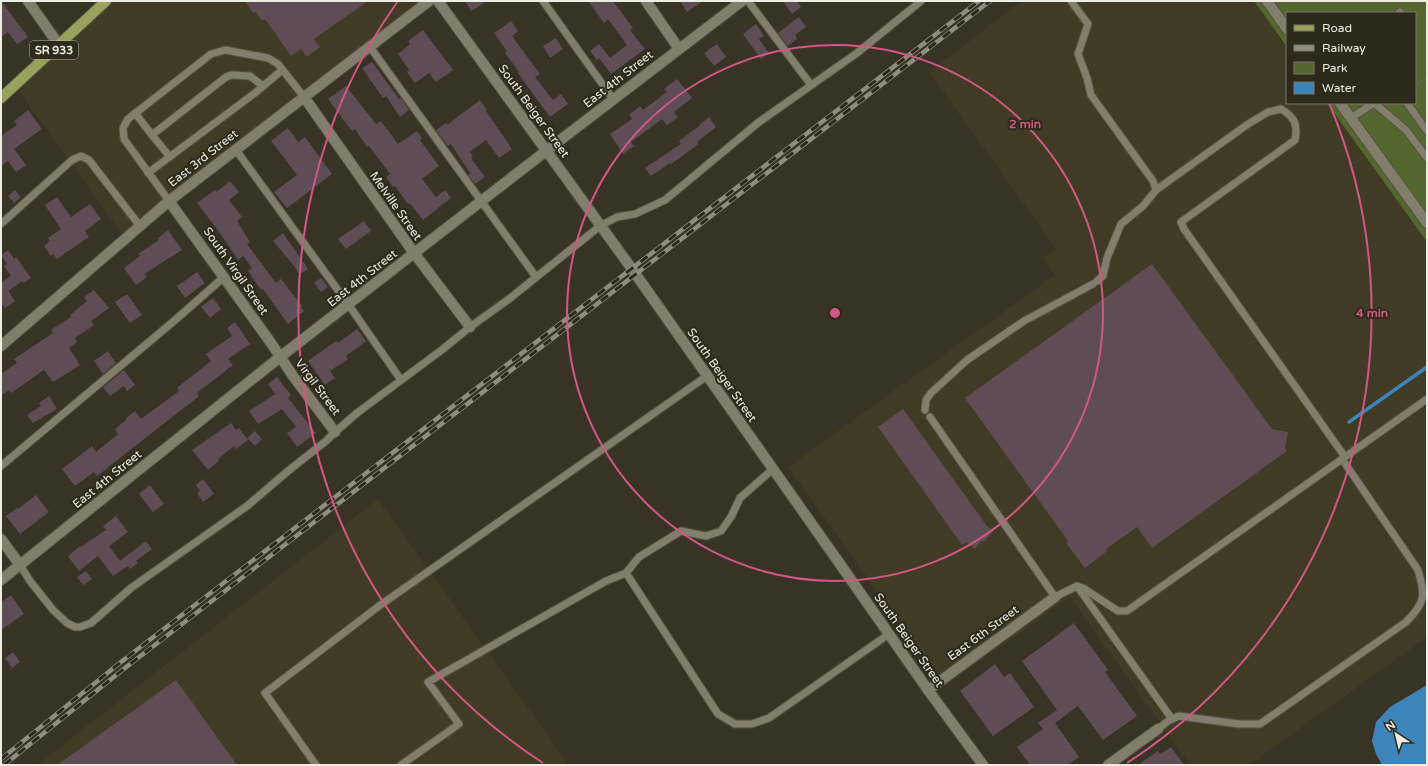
<svg xmlns="http://www.w3.org/2000/svg" width="1428" height="766" viewBox="0 0 1428 766" font-family="'Varela Round',sans-serif">
	<rect width="100%" height="100%" fill="#383324"/>
	<path fill="#413a24" d="M106,1H429L125,238L15,86Z
		M1022,1H1254L1287,47V103H1327L1427,242V637L1249,765H1190L1070,597L945,686L788,467L1055,275L1043,258L1056,249L929,72Z
		M378,499L569,765H37Z"/>
	<path fill="#53672e" d="M1254,1H1427V242L1327,103H1415V13H1287V47Z"/>
	<path fill="#3c85ba" d="M1427,685V765H1382L1376,754L1372,741L1376,722L1390,707Z"/>
	<g fill="none" stroke-linecap="round" stroke-linejoin="round">
		<path stroke="#3c85ba" stroke-width="3.5" d="M1349,422L1427,367"/>
	</g>
	<path fill="#5f4d55" d="M1,1L28,37L17,44L8,32L1,37Z
		M245,1H368L314,39L320,47L307,57L301,49L291,56L265,19L262,21L256,12L253,13Z
		M465,1H487L471,11Z
		M588,1H613L633,28L630,30L645,49L611,74L599,58L597,60L590,51L599,44L610,58L627,45L608,19L604,23Z
		M680,1H703L687,12Z
		M783,1H797L801,7L792,14Z
		M799,17L806,27L795,35L797,39L788,46L778,33Z
		M511,21L518,31L512,36L540,74L535,77L553,100L561,94L568,104L550,117L525,83L518,73L519,72L505,53L507,51L494,33Z
		M756,24L764,36L759,39L769,53L761,59L743,34Z
		M423,30L453,70L436,82L429,73L415,83L407,72L409,70L398,54L410,44L408,41Z
		M556,38L563,49L550,58L543,46Z
		M717,44L726,57L714,66L704,53Z
		M372,62L399,99L401,98L409,110L400,117L386,96L383,98L362,68Z
		M677,79L692,98L674,112L678,117L667,125L662,119L631,142L634,146L623,154L610,134L632,119L629,115L640,106L643,110L667,92L664,89Z
		M346,86L376,124L381,121L398,144L417,131L422,138L420,140L439,166L422,179L436,197L445,190L451,198L423,220L410,203L408,204L395,186L393,187L386,177L390,174L369,146L367,147L355,129L352,131L328,99Z
		M480,100L487,110L486,111L512,149L499,158L486,140L470,152L473,157L471,158L485,177L475,184L468,175L470,173L451,144L448,146L436,130L446,123L447,125Z
		M28,110L42,129L14,149L26,165L16,172L8,161L1,166V136L17,125L14,121Z
		M709,117L716,127L697,142L698,144L681,157L671,164L670,163L651,176L645,168L681,144L679,141L699,126V125Z
		M288,128L298,142L305,137L332,174L287,208L274,192L297,175L271,141Z
		M230,181L239,192L229,200L242,217L237,221L250,242L247,244L276,283L281,279L302,306L301,307L304,311L288,324L263,289L261,290L248,271L252,268L243,256L238,260L220,233L197,203L215,190L216,192Z
		M15,190L21,197L14,203L8,196Z
		M57,197L71,217L90,204L101,219L85,231L89,237L57,259L53,254L51,256L44,246L50,241L48,238L61,229L45,205Z
		M364,221L371,231L346,249L338,239Z
		M168,230L182,250L144,274L147,277L136,285L124,268L140,256L138,254L159,240L158,238Z
		M283,233L308,269L299,275L295,267L273,241Z
		M8,250L14,259L16,257L31,278L24,283L22,281L8,291L15,301L5,308L1,303V281L2,282L11,276L4,266L7,264L1,255Z
		M1152,264L1272,429L1288,432L1285,448L1287,451L1152,548L1137,527L1106,549L1107,551L1085,568L1066,543L1068,541L965,398Z
		M197,272L205,283L185,298L177,286Z
		M321,278L328,287L321,292L314,283Z
		M94,290L109,308L91,321L94,325L75,338L77,342L69,348L80,365L53,382L44,370L11,393L9,390L1,396V374L17,363L14,359L53,333L51,330L71,317L70,315L87,301L84,297Z
		M127,294L142,315L130,323L115,302Z
		M213,298L221,309L210,318L201,307Z
		M235,322L250,344L228,359L233,365L197,393L199,396L107,468H108L97,476L94,472L75,486L62,469L92,446L96,452L118,434L115,429L127,419L126,418L135,411L141,419L179,391L177,388L211,361L206,354L232,336L227,328Z
		M357,329L366,341L346,356L348,359L330,371L335,378L325,385L308,361L336,341L338,343Z
		M108,351L116,363L103,374L94,361Z
		M124,370L135,385L127,391L124,386L110,396L103,387Z
		M277,377L291,395L288,398L316,433L297,447L287,433L296,427L282,409L258,424L249,411L275,394L268,384Z
		M49,396L57,409L33,423L27,415L41,406L39,403Z
		M903,409L987,526L993,531L984,542L981,541L975,549L966,542L962,545L878,427Z
		M231,423L236,430L239,428L248,440L236,449L234,446L218,459L219,461L208,470L192,450Z
		M255,431L262,439L255,446L247,438Z
		M203,479L214,494L203,502L197,493L200,491L196,485Z
		M150,485L164,504L153,512L139,494Z
		M36,495L49,512L20,534L6,516L17,508L18,509Z
		M116,516L128,532L109,546L120,561L146,541L152,549L136,561L138,563L130,569L128,566L113,576L98,556L79,571L68,556L80,546L81,547L106,530L103,526Z
		M86,571L92,579L83,585L77,577Z
		M11,595L24,614L1,630V602Z
		M1074,623L1108,670L1105,672L1137,716L1103,740L1078,706L1055,723L1079,757L1068,765H1030L1017,747L1043,729L1038,723L1057,710L1022,661Z
		M13,652L20,662L12,668L5,658Z
		M995,664L1004,677L1010,673L1034,707L993,736L960,691Z
		M176,680L237,765H57Z
		M1171,747L1184,765H1138L1158,751L1160,754Z"/>
	<g fill="none" stroke-linecap="round" stroke-linejoin="round">
		<g stroke="#565144" stroke-width="9">
			<path id="service" d="M543,1L613,99
				M748,1L811,85
				M1071,1L1088,24L1078,54L1087,78L1091,95L1153,181L1156,190L1143,206L1121,224L1107,258L1103,276L1097,281
				M1399,13L1400,12
				M370,47L536,277
				M1374,103L1406,130L1427,158
				M1407,103L1427,131
				M135,113L152,135L226,77L231,75L250,76L263,86
				M1351,118L1374,103
				M152,135L170,157
				M236,150L348,304L401,380
				M148,173L255,93L282,70
				M1156,190L1248,124L1268,112L1281,109C1295,117 1298,125 1295,140L1181,222L1184,229L1345,457
				M169,201L124,139L123,128L128,119L211,54L225,50L268,58L278,64L304,97
				M1,224L72,160L81,156L89,160L140,226
				M925,410L926,400L931,393L967,360L1024,321L1093,284
				M930,417L1055,597L1077,586L1083,588L1118,611H1127L1427,399
				M1,466L174,321L224,277
				M773,469L740,498L731,517L721,531L706,536L681,531L639,557L626,573L718,714L735,724H752L769,718L889,634
				M20,565L30,581L53,610L67,623L75,627H80L91,623L131,588L247,506L288,471L326,441L335,432L357,413L443,349L470,327L509,299L600,226L617,217L635,214L665,200L759,122L857,53L921,1
				M1077,586L1172,719
				M1158,729L1168,721L1179,716L1239,724H1260L1406,622C1425,603 1426,596 1418,570L1342,459
				M316,765L265,693L379,606L707,376
				M401,765L459,724L428,682L606,581L626,573"/>
		</g>
		<g stroke="#565144" stroke-width="12">
			<path id="minor" d="M28,1L59,45
				M646,1L679,49
				M1267,1L1287,29
				M304,97L414,253L470,327
				M1340,103L1427,223
				M546,151L742,1
				M169,201L271,343L293,376L335,432
				M1,346L169,201L429,1
				M1,539L20,565
				M928,690L1055,597
				M1108,765L1158,729"/>
		</g>
		<g stroke="#565144" stroke-width="12">
			<path id="tertiary" d="M438,1L632,269L847,574L928,690L983,765
				M1,580L280,357L546,151"/>
		</g>
		<g stroke="#565144" stroke-width="12">
			<path id="primary" d="M1,98L106,1"/>
		</g>
		<path stroke="#747063" stroke-width="2" stroke-dasharray="1 3" stroke-linecap="butt" d="M1415,86L1427,77"/>
		<use href="#service" stroke="#837d6c" stroke-width="7"/>
		<use href="#minor" stroke="#837d6c" stroke-width="10"/>
		<use href="#tertiary" stroke="#837d6c" stroke-width="10"/>
		<use href="#primary" stroke="#97a35c" stroke-width="10"/>
		<g stroke="#908c80" stroke-width="4.5">
			<path id="rail" d="M1,759L121,662L979,1
				M4,765L125,668L990,1"/>
		</g>
		<use href="#rail" stroke="#2e291b" stroke-width="3" stroke-dasharray="9" stroke-linecap="butt"/>
	</g>
	<g fill="none" stroke="#d05884" stroke-width="2">
		<circle cx="835" cy="313" r="268"/>
		<path d="M543 763A537 537 0 0 1 398 1M1329 103A537 537 0 0 1 1127 763"/>
	</g>
	<g text-anchor="middle" stroke-width="4" stroke-linejoin="round" paint-order="stroke">
		<rect fill="#2e291b" stroke="#b5b2a6" stroke-width="1" x="30" y="41" width="48" height="18" rx="3"/>
		<g font-size="11" font-weight="bold" fill="#efece2">
			<text x="54" y="54">SR 933</text>
		</g>
		<g font-size="12" fill="#efece2" stroke="#2e291b">
			<text transform="translate(618 79) rotate(-38)" y="4">East 4th Street</text>
			<text transform="translate(534 111) rotate(54)" y="4">South Beiger Street</text>
			<text transform="translate(203 158) rotate(-38)" y="4">East 3rd Street</text>
			<text transform="translate(396 206) rotate(55)" y="4">Melville Street</text>
			<text transform="translate(236 271) rotate(55)" y="4">South Virgil Street</text>
			<text transform="translate(362 278) rotate(-38)" y="4">East 4th Street</text>
			<text transform="translate(722 375) rotate(55)" y="4">South Beiger Street</text>
			<text transform="translate(318 387) rotate(53)" y="4">Virgil Street</text>
			<text transform="translate(107 479) rotate(-39)" y="4">East 4th Street</text>
			<text transform="translate(983 633) rotate(-36)" y="4">East 6th Street</text>
			<text transform="translate(909 640) rotate(55)" y="4">South Beiger Street</text>
		</g>
	</g>
	<circle cx="835" cy="313" r="6" fill="#d05884" stroke="#2e291b" stroke-width="2"/>
	<g font-size="12" text-anchor="middle" font-weight="bold" fill="#d05884" stroke="#2e291b" stroke-width="4" stroke-linejoin="round" paint-order="stroke">
		<text x="1025" y="128">2 min</text>
		<text x="1372" y="317">4 min</text>
	</g>
	<rect width="1428" height="766" fill="none" stroke="#efece2" stroke-width="4"/>
	<rect x="1286" y="12" width="130" height="92" fill="#2e291b" stroke="#7b776b"/>
	<rect x="1294" y="25" width="20" height="6" fill="#97a35c" stroke="#7b776b"/>
	<text x="1322" y="32" font-size="12" fill="#efece2">Road</text>
	<rect x="1294" y="45" width="20" height="6" fill="#908c80" stroke="#7b776b"/>
	<text x="1322" y="52" font-size="12" fill="#efece2">Railway</text>
	<rect x="1294" y="62" width="20" height="12" fill="#53672e" stroke="#7b776b"/>
	<text x="1322" y="72" font-size="12" fill="#efece2">Park</text>
	<rect x="1294" y="82" width="20" height="12" fill="#3c85ba" stroke="#7b776b"/>
	<text x="1322" y="92" font-size="12" fill="#efece2">Water</text>
	<g transform="translate(1396 734) rotate(325)" stroke="#2e291b" stroke-width="3" paint-order="stroke">
	<path d="M0-3L7 15L0 10L-7 15Z" fill="#efece2"/>
	<text y="-6" font-size="11" font-weight="bold" text-anchor="middle" fill="#efece2">N</text>
	</g>
</svg>
